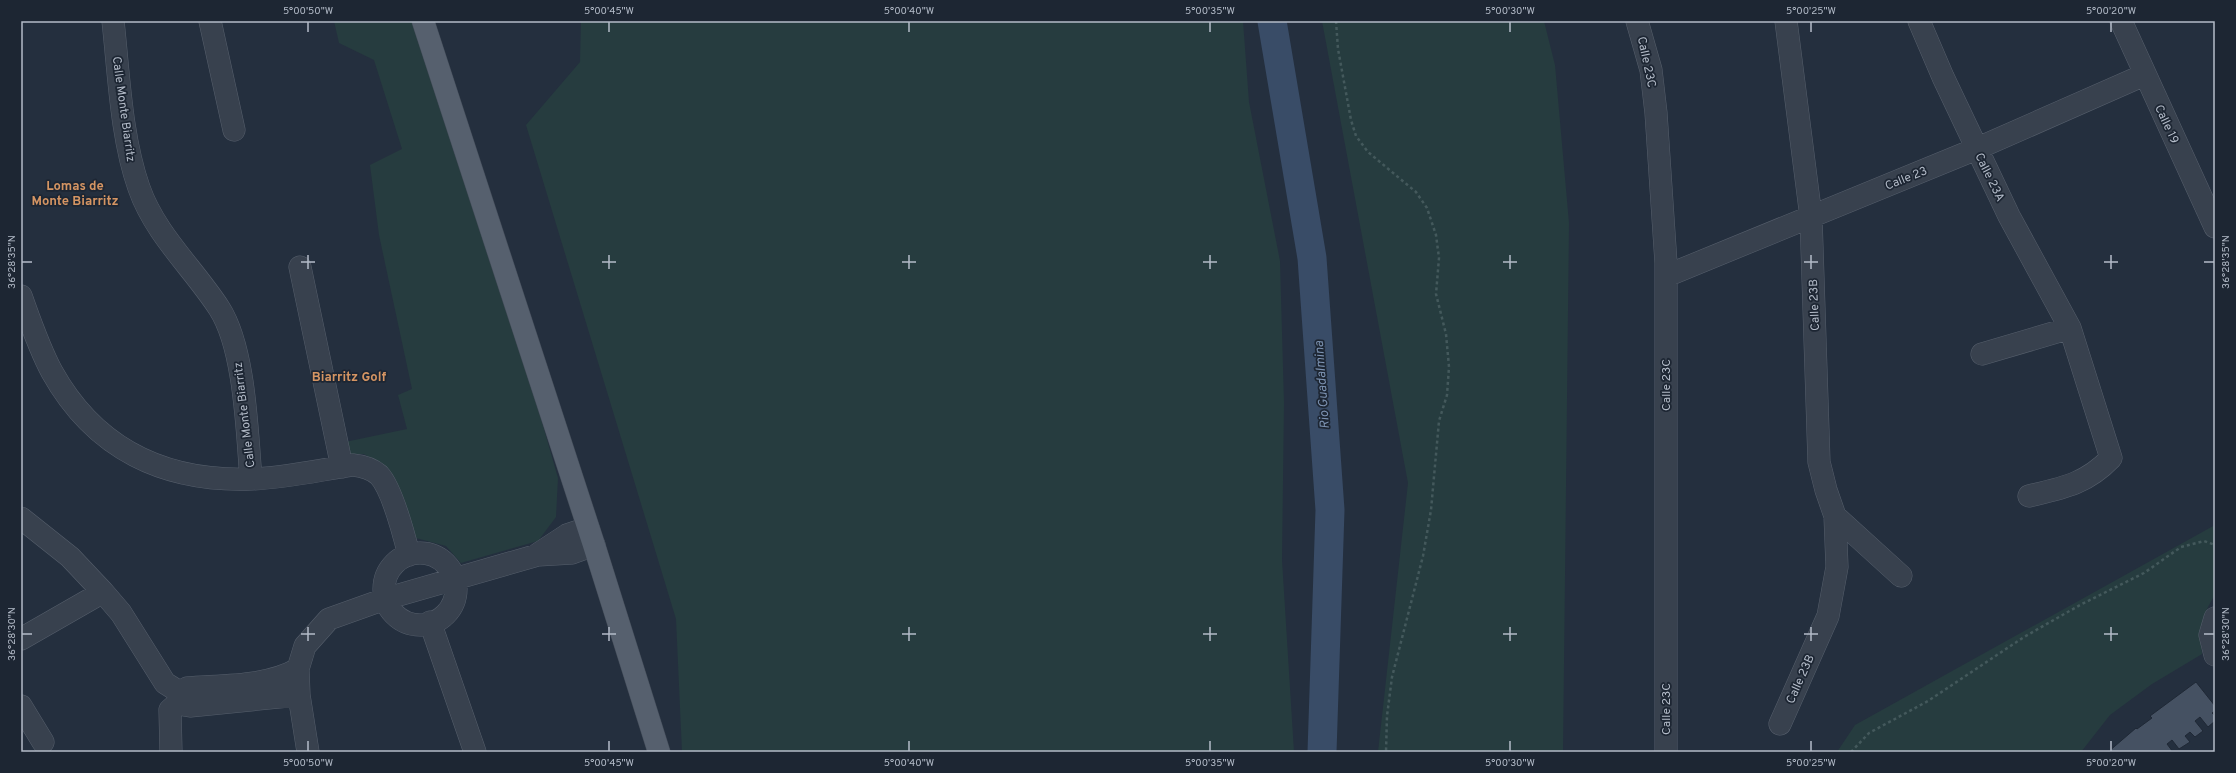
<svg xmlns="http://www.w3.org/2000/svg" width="2236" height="773" viewBox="0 0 2236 773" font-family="Overpass,sans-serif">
	<rect width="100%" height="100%" fill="#242f3e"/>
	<path fill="#263c3f" d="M334,21H415L542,422L558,478L556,517L538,541L461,563L446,546L416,538L389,469L364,454H348L345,442L407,429L398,395L412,389L379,235L370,165L402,149L374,60L339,43Z
		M581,21H1243L1249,102L1280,261L1284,403L1282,560L1294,752H682L676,619L526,125L580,62Z
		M1322,21H1544L1555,65L1569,223L1563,752H1378L1408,483Z
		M2215,525V595C2201,616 2200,630 2202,654L2152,684L2110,715L2081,752H1837L1855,725Z"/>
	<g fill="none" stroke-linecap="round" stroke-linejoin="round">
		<path stroke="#394c67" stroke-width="29" d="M1272,21L1312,258L1330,510L1322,752"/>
	</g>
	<path fill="#455162" stroke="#1f2835" d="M2196,682L2215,706V711L2212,713L2215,716V721L2208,727L2200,717L2195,721L2203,731L2195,737L2190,732L2185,736L2190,742L2179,749L2172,740L2167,744L2173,752H2108L2136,728L2137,729L2152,718L2150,716Z"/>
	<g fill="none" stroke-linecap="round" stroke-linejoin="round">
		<g stroke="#565f6c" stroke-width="23">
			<path id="minor" d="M113,21C119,75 121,137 139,188C155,234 193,268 219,308C245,348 247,431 251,479
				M210,21L234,130
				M1637,21L1651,70L1656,113L1666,263V752
				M1786,21L1811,217L1819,462L1826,490L1835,516L1901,576
				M1919,21L1943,77L2009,216L2070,328L2111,458C2086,484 2063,488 2029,496
				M2121,21L2215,227
				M300,267L342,467
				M1666,276L1976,149L2144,75
				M21,296C30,321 39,348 52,372C95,449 164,482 251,479C285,478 319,470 353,465C363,466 371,468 379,475C392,489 404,535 409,555
				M1982,354L2070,328
				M21,518L70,557L103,592L121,613L165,683L181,693
				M384 589a36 36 0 1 1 72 0a36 36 0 1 1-72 0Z
				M538,554L567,535L588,528
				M2215,618L2210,635L2215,655
				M430,622L475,752
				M21,639L103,592
				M298,669C267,687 222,685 187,688L182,691L179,698L184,705L190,706L299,695
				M21,706L43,742
				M1780,724L1828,616L1837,567L1835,516
				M171,752L170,710L180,701
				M308,752L299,695L298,669L305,646L329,619L385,599L538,555L572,553L594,545"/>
		</g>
		<g stroke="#414a57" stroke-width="23">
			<path id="major" d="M423,21L594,545L659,752"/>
		</g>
		<path stroke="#44595c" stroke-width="2.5" stroke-dasharray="3 3" stroke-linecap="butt" d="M1336,21L1338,49L1351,120L1356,136L1368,152L1416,192L1427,208L1436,235L1439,258L1436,294L1446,334L1449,367L1447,395L1439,421L1431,510L1423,556L1392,677L1387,716L1386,752
			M1851,752L1869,733L1928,701L2024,637L2080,605L2144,573L2181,547L2204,541L2215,545"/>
		<use href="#minor" stroke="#38414e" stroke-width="22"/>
		<use href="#major" stroke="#56606e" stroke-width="22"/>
	</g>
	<path fill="none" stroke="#b4bcc9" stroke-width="1.5" d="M308,22V32M609,22V32M909,22V32M1210,22V32M1510,22V32M1811,22V32M2111,22V32M308,255V269M609,255V269M909,255V269M1210,255V269M1510,255V269M1811,255V269M2111,255V269M22,262H32M301,262H315M602,262H616M902,262H916M1203,262H1217M1503,262H1517M1804,262H1818M2104,262H2118M2204,262H2214M308,627V641M609,627V641M909,627V641M1210,627V641M1510,627V641M1811,627V641M2111,627V641M22,634H32M301,634H315M602,634H616M902,634H916M1203,634H1217M1503,634H1517M1804,634H1818M2104,634H2118M2204,634H2214M308,741V751M609,741V751M909,741V751M1210,741V751M1510,741V751M1811,741V751M2111,741V751"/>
	<g text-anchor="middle" stroke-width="3.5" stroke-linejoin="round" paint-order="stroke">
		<g font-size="12" fill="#b4bcc9" stroke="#1d2633">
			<text transform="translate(1647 62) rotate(78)" y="4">Calle 23C</text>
			<text transform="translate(124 109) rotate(82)" y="4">Calle Monte Biarritz</text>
			<text transform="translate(2167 124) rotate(65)" y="4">Calle 19</text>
			<text transform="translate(1990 177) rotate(64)" y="4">Calle 23A</text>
			<text transform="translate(1906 178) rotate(-22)" y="4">Calle 23</text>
			<text transform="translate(1814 305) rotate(-92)" y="4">Calle 23B</text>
			<text transform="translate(1666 385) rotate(-90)" y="4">Calle 23C</text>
			<text transform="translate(244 415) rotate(-97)" y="4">Calle Monte Biarritz</text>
			<text transform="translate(1800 679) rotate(-66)" y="4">Calle 23B</text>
			<text transform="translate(1666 709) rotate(-90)" y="4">Calle 23C</text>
		</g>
		<g font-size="13" font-weight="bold" fill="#d59563" stroke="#1d2633">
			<text x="75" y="190">Lomas de<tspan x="75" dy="15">Monte Biarritz</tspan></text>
			<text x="349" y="381">Biarritz Golf</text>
		</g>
		<g font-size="13" font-style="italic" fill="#7c92b1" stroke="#1d2633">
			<text transform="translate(1321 385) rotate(-94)" y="5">Rio Guadalmina</text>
		</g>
	</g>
	<rect width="2236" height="773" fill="none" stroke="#1d2633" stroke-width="44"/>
	<rect x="22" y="22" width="2192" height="729" fill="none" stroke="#b4bcc9" stroke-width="1.5"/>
	<g font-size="10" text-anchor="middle" fill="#b4bcc9">
		<text x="308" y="14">5°00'50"W</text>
		<text x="609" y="14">5°00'45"W</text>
		<text x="909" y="14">5°00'40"W</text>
		<text x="1210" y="14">5°00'35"W</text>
		<text x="1510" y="14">5°00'30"W</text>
		<text x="1811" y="14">5°00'25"W</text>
		<text x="2111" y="14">5°00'20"W</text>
		<text transform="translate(11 262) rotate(-90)" y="4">36°28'35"N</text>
		<text transform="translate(2225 262) rotate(-90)" y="4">36°28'35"N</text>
		<text transform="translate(11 634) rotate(-90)" y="4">36°28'30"N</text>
		<text transform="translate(2225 634) rotate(-90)" y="4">36°28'30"N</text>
		<text x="308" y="766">5°00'50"W</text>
		<text x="609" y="766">5°00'45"W</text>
		<text x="909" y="766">5°00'40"W</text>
		<text x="1210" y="766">5°00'35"W</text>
		<text x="1510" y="766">5°00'30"W</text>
		<text x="1811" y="766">5°00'25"W</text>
		<text x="2111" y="766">5°00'20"W</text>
	</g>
</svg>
